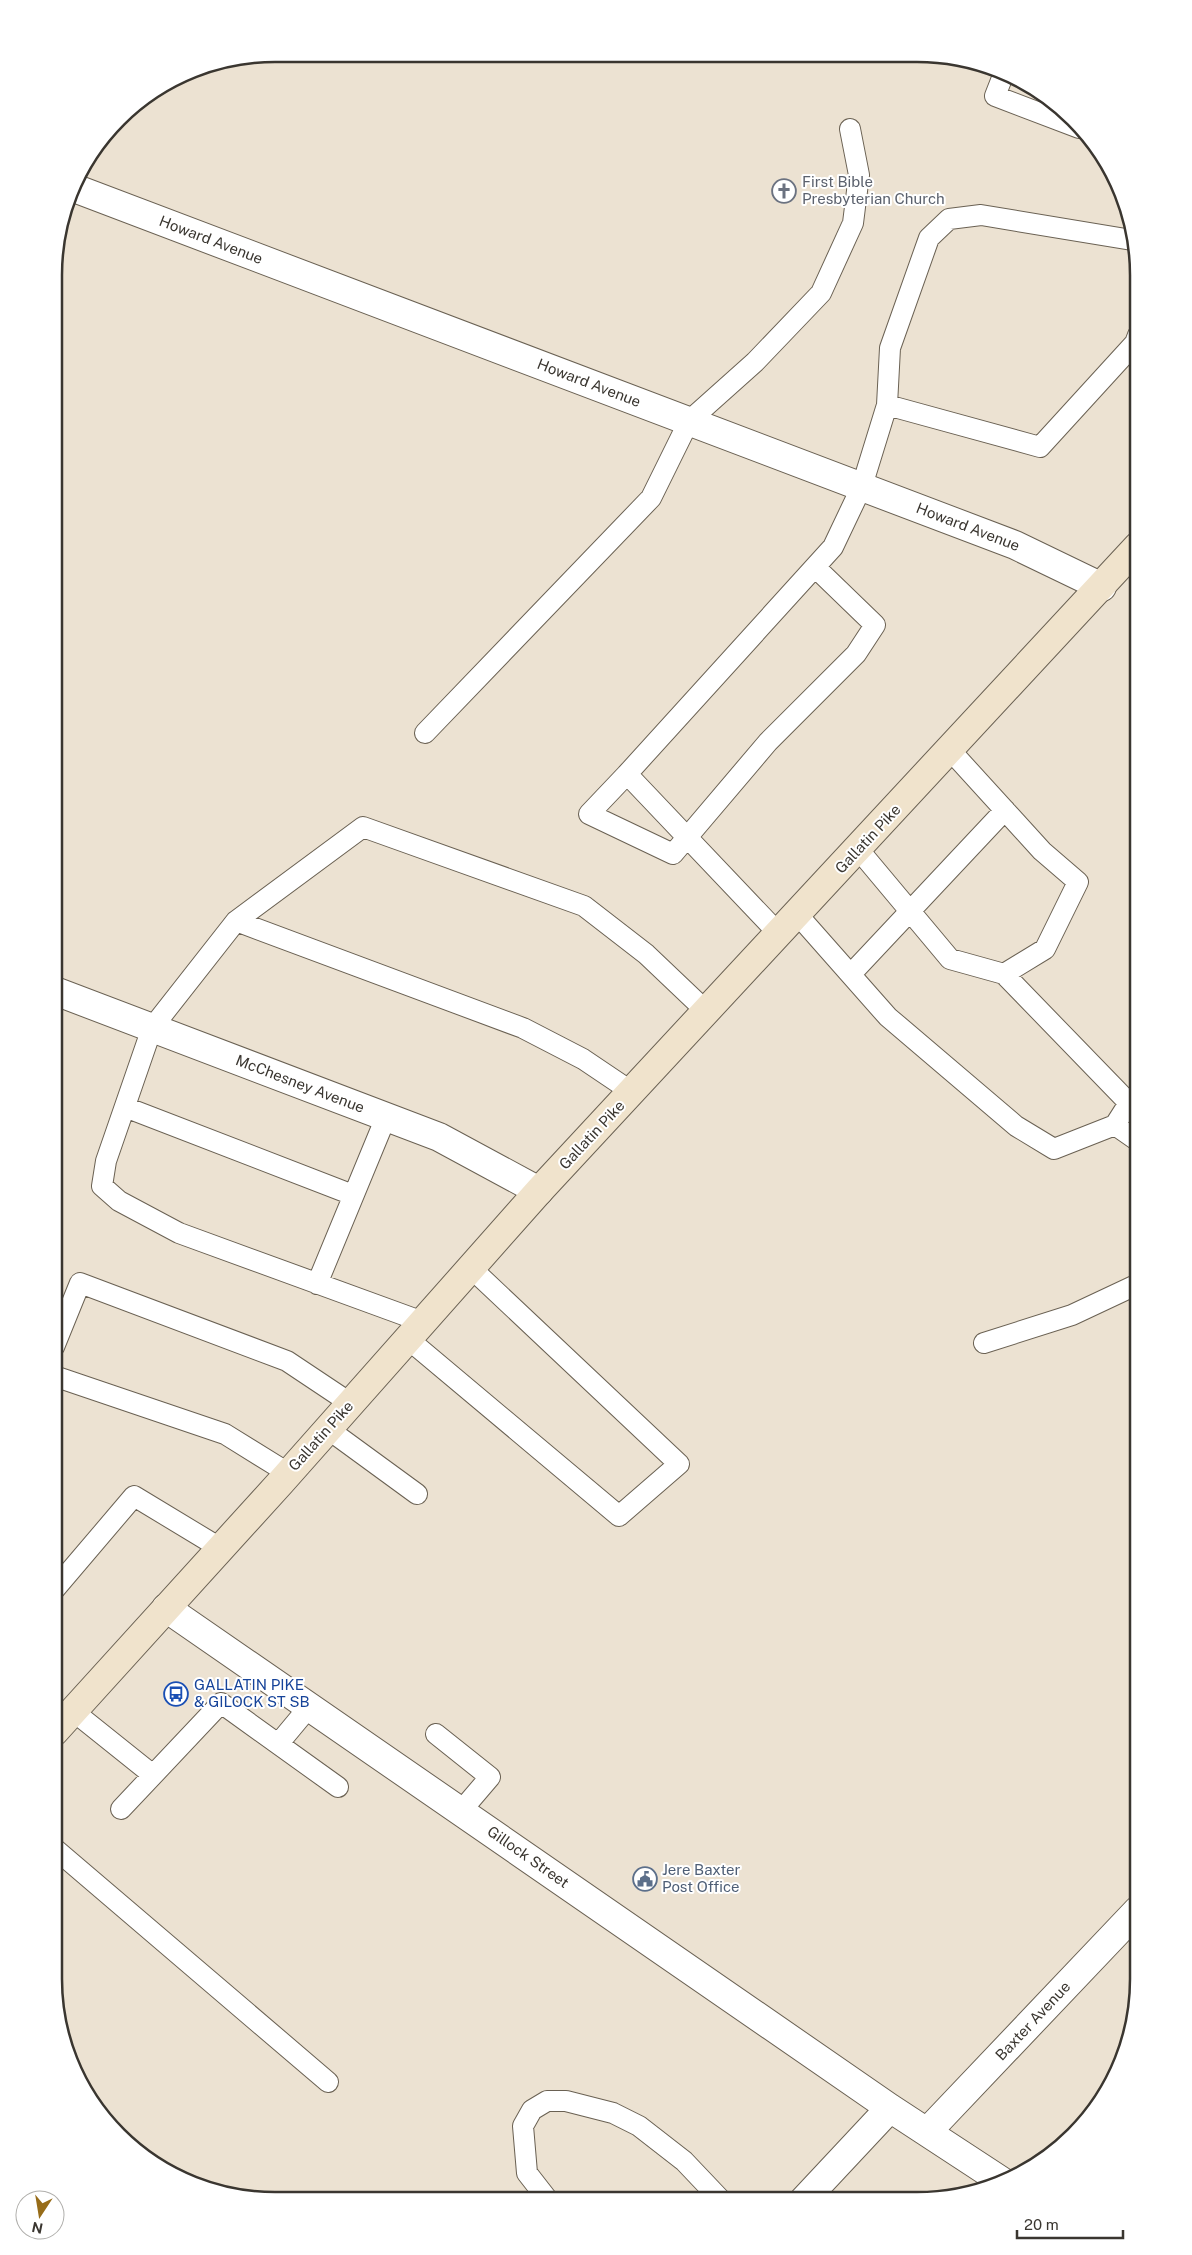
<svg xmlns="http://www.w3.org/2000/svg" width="1192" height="2255" viewBox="0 0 1192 2255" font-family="'Public Sans',sans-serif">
	<rect width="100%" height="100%" fill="#ece2d2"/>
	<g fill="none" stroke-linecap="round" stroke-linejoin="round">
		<g stroke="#6a6153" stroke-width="22">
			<path id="service" d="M1004,73L995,96L1079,128
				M887,405L890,348L929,238L949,219L981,215L1132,240
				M425,733L651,498L689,421L755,362L821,293L853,223L859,175L850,129
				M627,774L589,814L673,854L768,742L856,654L875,625L815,567
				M858,849L950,959L1004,974L1045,949L1078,882L1042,851L950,750
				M797,914L888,1017L1016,1126L1054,1149L1115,1125L1129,1103L1004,974
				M236,921L523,1028L583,1059L632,1092
				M779,934L627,774L833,547L862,486L887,405L1040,447L1135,343L1138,335
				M851,974L1005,810
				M125,1107L353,1195
				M1115,1125L1138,1141
				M317,1284L386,1117
				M423,1322L179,1233L119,1201L102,1186L106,1161L152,1028L236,921L363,827L584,906L646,954L707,1012
				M408,1339L619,1516L679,1464L471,1268
				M984,1343L1072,1315L1138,1284
				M54,1347L80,1283L287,1361L350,1403
				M54,1376L225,1434L288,1473
				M328,1429L417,1494
				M54,1590L134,1496L220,1548
				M73,1711L153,1775
				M436,1734L490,1777L461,1811
				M279,1743L309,1707
				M121,1809L221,1703L338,1787
				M54,1848L328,2082
				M548,2200L527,2173L523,2126L532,2110L547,2101H566L613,2113L639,2126L684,2161L722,2201"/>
		</g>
		<g stroke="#6a6153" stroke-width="30">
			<path id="minor" d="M74,188L1015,545L1102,587
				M55,991L439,1137L539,1191
				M166,1608L890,2108L1003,2182
				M928,2131L1138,1910
				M803,2201L890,2108"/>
		</g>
		<g stroke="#6a6153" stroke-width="30">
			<path id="secondary" d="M54,1732L281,1482L539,1191L1138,546"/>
		</g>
		<use href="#service" stroke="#fff" stroke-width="20"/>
		<use href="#minor" stroke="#fff" stroke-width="28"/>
		<use href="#secondary" stroke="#f0e3cc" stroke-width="28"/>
	</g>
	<defs>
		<g id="church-ring" transform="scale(1.25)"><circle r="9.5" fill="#fff" stroke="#6b7280" stroke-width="1.5"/><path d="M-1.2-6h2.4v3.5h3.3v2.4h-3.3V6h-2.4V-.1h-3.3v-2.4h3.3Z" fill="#6b7280"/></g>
		<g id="bus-ring" transform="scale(1.25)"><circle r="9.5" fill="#fff" stroke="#1a4fb4" stroke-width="1.5"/><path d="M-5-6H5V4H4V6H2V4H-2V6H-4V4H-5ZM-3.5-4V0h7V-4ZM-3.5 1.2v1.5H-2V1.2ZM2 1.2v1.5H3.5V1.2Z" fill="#1a4fb4"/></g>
		<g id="civic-ring" transform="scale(1.25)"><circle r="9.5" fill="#fff" stroke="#5c6f8a" stroke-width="1.5"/><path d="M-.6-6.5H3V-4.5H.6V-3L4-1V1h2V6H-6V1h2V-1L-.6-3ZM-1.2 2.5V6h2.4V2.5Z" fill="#5c6f8a"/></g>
	</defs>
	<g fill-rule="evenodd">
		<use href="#church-ring" x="784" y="191"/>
		<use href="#bus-ring" x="176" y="1694"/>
		<use href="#civic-ring" x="645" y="1879"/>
	</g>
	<g text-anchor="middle" stroke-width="4" stroke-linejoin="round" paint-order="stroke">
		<g font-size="15" fill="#5b616d" stroke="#fff" text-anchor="start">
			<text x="802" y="187">First Bible<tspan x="802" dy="17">Presbyterian Church</tspan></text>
		</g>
		<g font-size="15" fill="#3a3630" stroke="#fff">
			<text transform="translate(211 240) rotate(21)" y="5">Howard Avenue</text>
			<text transform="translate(589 383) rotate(21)" y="5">Howard Avenue</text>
			<text transform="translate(968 527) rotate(21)" y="5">Howard Avenue</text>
			<text transform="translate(868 839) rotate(-47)" y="5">Gallatin Pike</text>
			<text transform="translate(300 1084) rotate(21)" y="5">McChesney Avenue</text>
			<text transform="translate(592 1135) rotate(-47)" y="5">Gallatin Pike</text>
			<text transform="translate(321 1436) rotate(-48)" y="5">Gallatin Pike</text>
			<text transform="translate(528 1857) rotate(35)" y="5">Gillock Street</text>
			<text transform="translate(1033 2021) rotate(-47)" y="5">Baxter Avenue</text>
		</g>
		<g font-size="15" fill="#164399" stroke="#fff" text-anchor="start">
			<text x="194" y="1690">GALLATIN PIKE<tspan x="194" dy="17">&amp; GILOCK ST SB</tspan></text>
		</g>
		<g font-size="15" fill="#4e5e75" stroke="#fff" text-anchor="start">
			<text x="662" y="1875">Jere Baxter<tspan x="662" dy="17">Post Office</tspan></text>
		</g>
	</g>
	<path d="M0 0H1192V2255H0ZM275 62H917A213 213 0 0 1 1130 275V1979A213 213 0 0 1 917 2192H275A213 213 0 0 1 62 1979V275A213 213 0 0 1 275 62Z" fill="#fff" fill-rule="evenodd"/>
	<path fill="none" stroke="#3a3630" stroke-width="2.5" d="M275 62H917A213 213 0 0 1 1130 275V1979A213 213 0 0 1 917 2192H275A213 213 0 0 1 62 1979V275A213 213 0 0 1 275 62Z"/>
	<g transform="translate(40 2215) rotate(192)"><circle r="24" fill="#ffffff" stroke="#b0afac"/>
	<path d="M0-4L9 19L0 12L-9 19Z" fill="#976c19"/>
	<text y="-8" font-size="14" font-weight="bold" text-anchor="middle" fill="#3a3630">N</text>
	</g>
	<path d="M1017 2230v8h106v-8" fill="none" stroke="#3a3630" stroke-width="2.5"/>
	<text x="1024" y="2230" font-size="15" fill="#3a3630" stroke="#ffffff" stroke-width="4" paint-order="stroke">20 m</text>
</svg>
